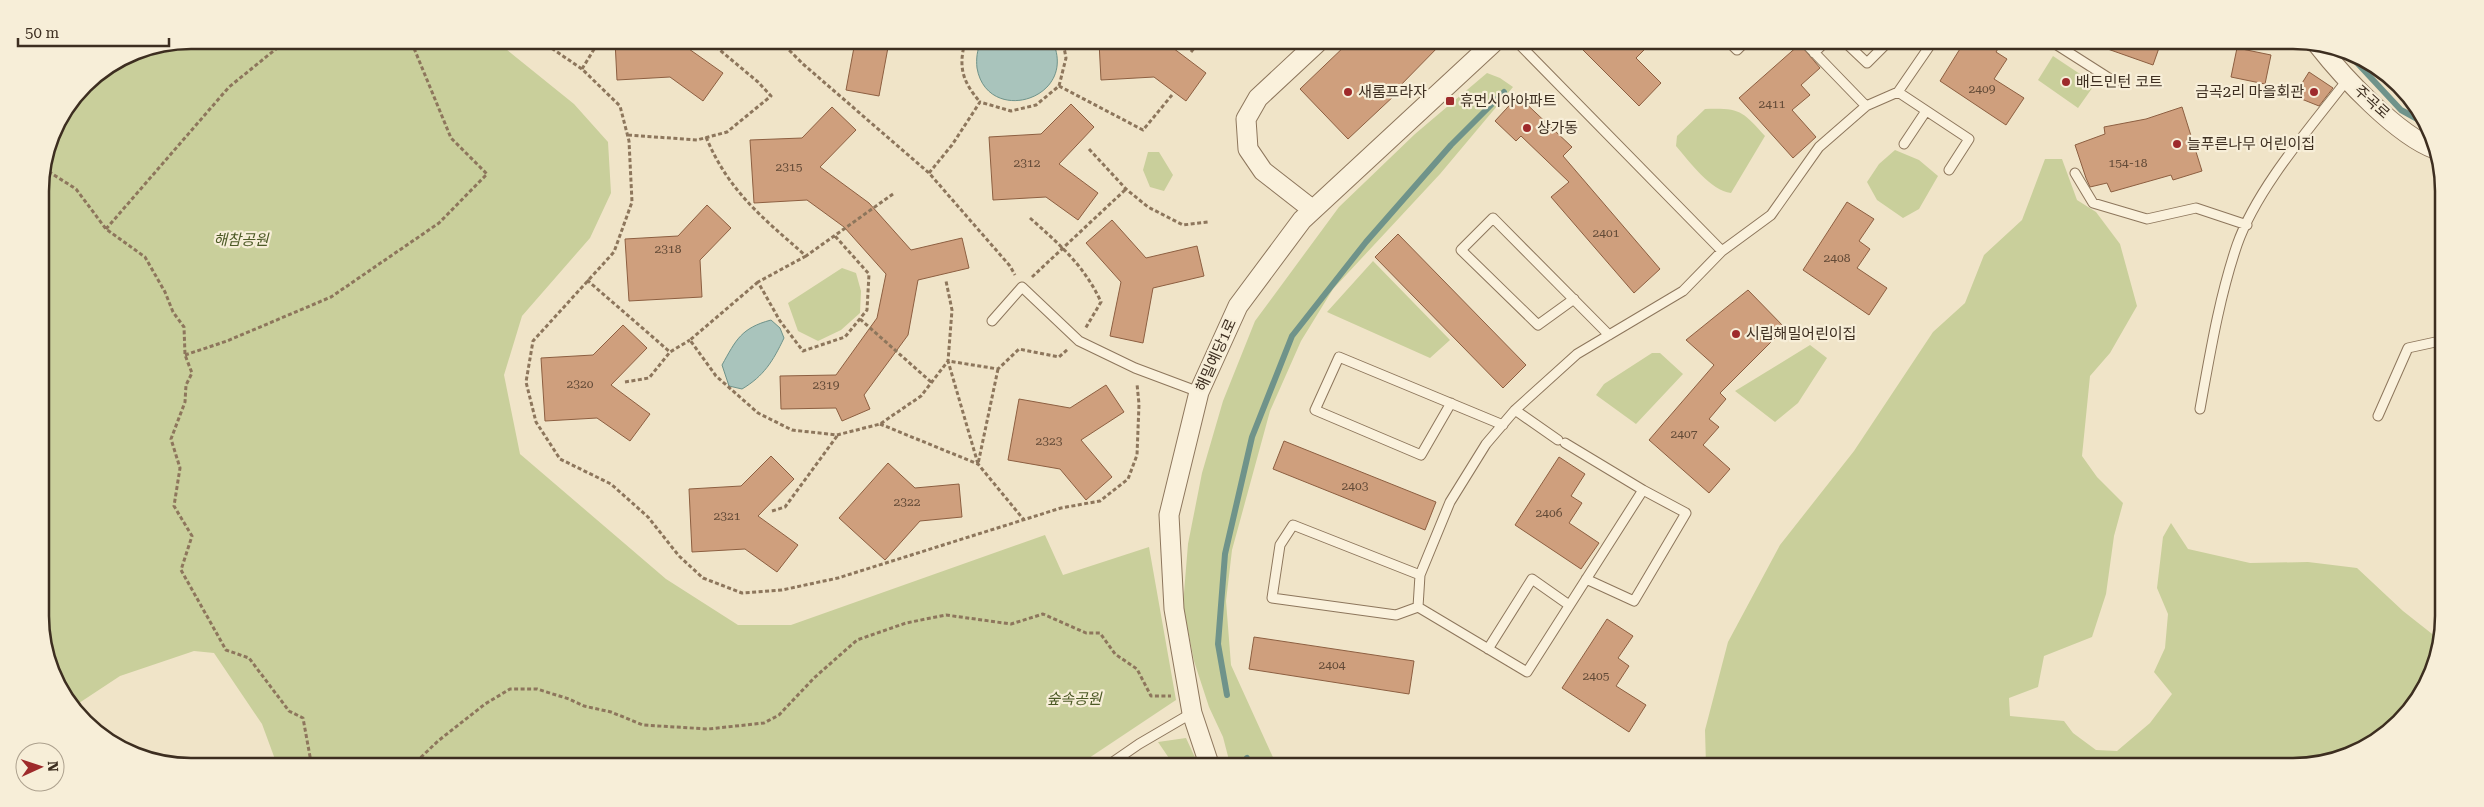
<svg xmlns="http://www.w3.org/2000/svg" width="2484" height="807" viewBox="0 0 2484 807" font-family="'Roboto Serif','Noto Sans KR',serif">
	<rect width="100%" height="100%" fill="#f0e4c8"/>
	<path fill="#c9cf9b" d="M191,40L496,41L574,104L608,142L611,193L590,238L522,316L504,375L520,454L666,579L738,625H791L1045,535L1063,575L1149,547L1176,700L1080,764L276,762L262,724L214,653L194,651L120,676L73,707L43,645L40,181L52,133L84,84L133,51Z
		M2053,56L2095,84L2078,108L2038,80Z
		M1487,73L1500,78L1513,87L1440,174L1333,289L1301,341L1270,411L1232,550L1226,601L1231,665L1276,764H1230L1223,737L1209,707L1194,661L1183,605L1188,544L1202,473L1223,401L1255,321L1339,207L1415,134Z
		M1705,109C1741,108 1742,111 1765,136L1731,193C1711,191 1689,161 1676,146L1677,136Z
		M1895,150L1919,160L1938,176L1919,209L1903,218L1877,200L1867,182L1879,164Z
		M1148,152H1159L1173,175L1164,191L1150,187L1143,170Z
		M2045,159H2062L2077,200L2096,212L2120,244L2137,306L2110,353L2090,376L2082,456L2097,477L2123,503L2114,536L2106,594L2092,637L2044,656L2038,687L2009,698L2010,716L2064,721L2073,733L2096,750L2117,751L2150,723L2172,694L2154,672L2165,648L2168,614L2157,588L2163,537L2171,523L2188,549L2250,563L2308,562L2357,568L2403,611L2436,637L2438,658L2419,700L2385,736L2342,759L2303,767L1706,765L1705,730L1728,642L1780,545L1854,451L1933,332L1965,303L1984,255L2022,220Z
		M1373,261L1450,340L1430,358L1327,312Z
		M842,268L856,273L861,291L860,313L841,330L818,341L798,331L788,303Z
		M1810,345L1827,358L1798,403L1775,422L1735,391Z
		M1652,353H1660L1683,374L1636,424L1596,395L1604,384Z
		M1186,738L1198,764H1173L1158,742Z"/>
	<path fill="#a9c4bc" stroke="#6f938a" d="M981,42H1053C1078,100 987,126 977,68C976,59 977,50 981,42Z
		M771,320L780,328L784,338C773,361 764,376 742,389L729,386L722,365C736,340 741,328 771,320Z"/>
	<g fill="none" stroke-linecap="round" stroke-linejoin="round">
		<path stroke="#6f938a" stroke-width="6" d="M2346,51L2401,110L2421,121
			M1227,695L1218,644L1225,554L1252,437L1292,336L1366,242L1451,145L1504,92
			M1247,758L1250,764"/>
	</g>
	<path fill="#cf9f7d" stroke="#8d5f41" d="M615,41H689V49L723,73L703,101L670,77L617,80Z
		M855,42H889L879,96L846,90Z
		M1099,42H1172L1173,48L1206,73L1186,101L1154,77L1101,80Z
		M1348,43H1442L1394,92L1396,94L1348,139L1300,89Z
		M1576,43L1650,44L1636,58L1661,83L1639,106Z
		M1800,44L1820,68L1801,85L1810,95L1792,110L1816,137L1793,158L1739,98Z
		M1963,44H2001L1996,52L2007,59L1994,79L2024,98L2006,125L1940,81Z
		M2103,45H2160L2153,65L2102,47Z
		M2237,48L2271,55L2265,84L2231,77Z
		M2309,72L2333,88L2319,106L2294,96Z
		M1518,96L1572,147L1563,156L1660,269L1634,293L1551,197L1569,182L1521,136L1516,141L1495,121Z
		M1071,104L1094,127L1059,164L1098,193L1078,220L1046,197L993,200L989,137L1041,134Z
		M832,107L856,130L820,167L869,203L911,250L962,238L969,268L918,280L908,335L864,395L870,409L842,421L836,408L781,409L780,376L836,375L877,318L886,274L844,227L807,200L754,203L750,140L802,138Z
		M2182,107L2202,171L2173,180L2171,175L2111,192L2107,183L2090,187L2086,178L2075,145L2105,134L2104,127L2146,119Z
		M1847,202L1874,219L1859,241L1870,249L1857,268L1887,288L1869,315L1803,270Z
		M707,205L731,228L700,260L702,297L629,301L625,239L678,236Z
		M1112,220L1146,258L1197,246L1204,276L1153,288L1143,343L1110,336L1121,282L1086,243Z
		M1398,234L1526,365L1503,388L1375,257Z
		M1748,290L1785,328L1720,393L1726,399L1709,419L1719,427L1703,445L1730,469L1709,493L1649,440L1714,365L1686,340Z
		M623,325L647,348L611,385L650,414L630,441L597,418L545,421L541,358L593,355Z
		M1106,385L1124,412L1081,440L1112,477L1086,500L1060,469L1008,460L1019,399L1070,408Z
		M1284,441L1436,502L1425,530L1273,469Z
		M771,456L794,479L758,516L798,545L777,572L745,549L692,552L689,489L741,486Z
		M1559,457L1585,474L1571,496L1582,503L1569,523L1599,543L1581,569L1515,525Z
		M888,463L915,488L959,484L962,517L920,521L885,560L839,518Z
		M1607,619L1633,636L1618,658L1629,666L1616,686L1646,705L1629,732L1562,688Z
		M1254,637L1414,661L1409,694L1249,669Z"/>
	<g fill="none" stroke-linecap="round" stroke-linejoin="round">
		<g stroke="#8d765c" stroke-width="11">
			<path id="lane" d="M1518,43L1722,251
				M1731,44L1737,50L1743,44
				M1806,44L1866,106
				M1847,44L1867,63L1886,44
				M2057,45L2115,82
				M1814,53L1823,44
				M1898,92L1969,139L1949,170
				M1904,144L1926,111
				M2075,173L2093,203L2147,219L2196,208L2247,225
				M1574,299L1538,325L1461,250L1493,218L1609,335
				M992,321L1022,287L1079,341L1135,368L1199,392
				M1451,403L1421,455L1315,410L1339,357L1503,425
				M2200,409C2210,354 2219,298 2237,245C2257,188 2310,128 2347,80
				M1515,410L1558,440
				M2378,416L2408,348L2440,341
				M1565,443L1643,490L1527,672L1418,607L1420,575L1450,502L1486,444L1515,410L1577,354L1683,291L1722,251L1771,215L1819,147L1866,106L1898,92L1931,44
				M1586,579L1634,601L1686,513L1643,490
				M1418,607L1396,615L1272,598L1280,545L1293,525L1420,575
				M1488,649L1532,579L1569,605
				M1110,764L1139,744L1192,713"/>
		</g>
		<g stroke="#8d765c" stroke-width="21">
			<path id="street" d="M2318,45C2343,77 2397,135 2435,149
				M1313,210L1263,171L1248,149L1246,119L1258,98L1317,43
				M1209,764L1192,713L1174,609L1169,515L1199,392L1238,306L1302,220L1493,43"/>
		</g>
		<path stroke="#8d765c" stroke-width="3" stroke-dasharray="4 2.5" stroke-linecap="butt" d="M541,41L582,69L620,106L629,141L632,202L614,252L533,341L526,382L536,422L560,459L611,484L648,517L679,556L703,578L742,593L782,590L838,578L1061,508L1100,501L1128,479L1137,455L1139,404L1137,384
			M780,41L803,64L929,173L1010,266L1015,275
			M965,42C958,68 963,82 980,102
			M1191,52L1199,42
			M582,69L599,41
			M1059,86L1143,130L1172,95
			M628,135L697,140L727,132L771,96L758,82L709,41
			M706,137C729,192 763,218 806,256L893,194
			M1089,149L1126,189L1148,207L1183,225L1208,222
			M43,168L76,189L106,229L145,257L165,292L173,312L184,327L185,355L192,373L186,385L185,402L171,439L180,468L174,506L192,536L181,570L226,650L249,658L289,711L303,718L311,762
			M929,173L952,145L980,102L1011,111L1036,105L1059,86L1066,58L1063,42
			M1030,218C1059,244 1084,265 1101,302L1085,329
			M106,229L229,87L287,40
			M806,256L758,282L780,321L803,351L845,337L867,310L869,274L835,236
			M1032,277L1126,189
			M587,280L670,352L690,340
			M758,282L690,340L716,376L758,413L792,430L837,435L880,424L921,396L948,361L952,310L946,281
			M860,319L931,382
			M185,355L227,341L331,297L439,223L487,174L451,138L411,41
			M998,369L978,464L948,361L998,369L1019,349L1059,357L1068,349
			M625,382L649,378L670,352
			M880,424L978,464L1024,520
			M772,511L785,507L837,436
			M416,762L438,741L485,704L510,689H537L569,699L584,706L611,712L643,725L708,729L764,723L779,715L814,678L857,640L906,623L946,615L1011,624L1043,614L1086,633H1100L1115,654L1137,669L1151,696H1171"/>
		<use href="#lane" stroke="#faf1dc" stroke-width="9"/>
		<use href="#street" stroke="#faf1dc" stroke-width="19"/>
	</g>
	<g fill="#9e2a2b" stroke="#f7eed8" stroke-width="2">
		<circle cx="2066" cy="82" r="5"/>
		<circle cx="1348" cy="92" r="5"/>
		<circle cx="2314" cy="92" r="5"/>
		<rect x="1445" y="96" width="10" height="10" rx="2.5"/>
		<circle cx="1527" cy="128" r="5"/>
		<circle cx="2177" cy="144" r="5"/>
		<circle cx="1736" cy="334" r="5"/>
	</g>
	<g text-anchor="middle" stroke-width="4.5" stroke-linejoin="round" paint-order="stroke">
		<g font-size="12" fill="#624a37">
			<text x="1982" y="93">2409</text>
			<text x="1772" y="108">2411</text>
			<text x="1027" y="167">2312</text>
			<text x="2128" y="167">154-18</text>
			<text x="789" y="171">2315</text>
			<text x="1606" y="237">2401</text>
			<text x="668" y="253">2318</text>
			<text x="1837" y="262">2408</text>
			<text x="580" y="388">2320</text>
			<text x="826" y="389">2319</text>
			<text x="1684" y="438">2407</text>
			<text x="1049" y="445">2323</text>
			<text x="1355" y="490">2403</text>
			<text x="907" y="506">2322</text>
			<text x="1549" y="517">2406</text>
			<text x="727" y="520">2321</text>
			<text x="1332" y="669">2404</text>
			<text x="1596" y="680">2405</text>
		</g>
		<g font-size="15" fill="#3d2e20" stroke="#f7eed8" text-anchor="start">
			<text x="2076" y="87">배드민턴 코트</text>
			<text x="1358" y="97">새롬프라자</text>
			<text x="2304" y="97" text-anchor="end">금곡2리 마을회관</text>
			<text x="1460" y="106">휴먼시아아파트</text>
			<text x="1537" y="133">상가동</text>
			<text x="2187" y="149">늘푸른나무 어린이집</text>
			<text x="1746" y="339">시립해밀어린이집</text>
		</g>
		<g font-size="15" fill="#3d2e20" stroke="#f7eed8">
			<text transform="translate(2372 102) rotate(42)" y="5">주곡로</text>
			<text transform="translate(1216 355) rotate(-66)" y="5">해밀예당1로</text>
		</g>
		<g font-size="15" font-style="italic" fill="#4d5a26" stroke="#f7eed8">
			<text x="241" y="245">해참공원</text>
			<text x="1074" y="704">숲속공원</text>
		</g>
	</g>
	<path d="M0 0H2484V807H0ZM191 49H2293A142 142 0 0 1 2435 191V616A142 142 0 0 1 2293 758H191A142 142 0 0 1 49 616V191A142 142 0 0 1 191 49Z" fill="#f7eed8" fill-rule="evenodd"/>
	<path fill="none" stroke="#3d2e20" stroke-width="2.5" d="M191 49H2293A142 142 0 0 1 2435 191V616A142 142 0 0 1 2293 758H191A142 142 0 0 1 49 616V191A142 142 0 0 1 191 49Z"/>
	<g transform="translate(40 767) rotate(87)"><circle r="24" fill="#f7eed8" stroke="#ada18e"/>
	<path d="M0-4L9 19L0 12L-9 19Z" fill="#9e2a2b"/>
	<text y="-8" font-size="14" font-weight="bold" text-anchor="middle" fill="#3d2e20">N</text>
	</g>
	<path d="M18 38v8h151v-8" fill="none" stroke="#3d2e20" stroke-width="2.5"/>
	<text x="25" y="38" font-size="15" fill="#3d2e20" stroke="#f7eed8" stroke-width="4" paint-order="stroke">50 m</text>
</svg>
